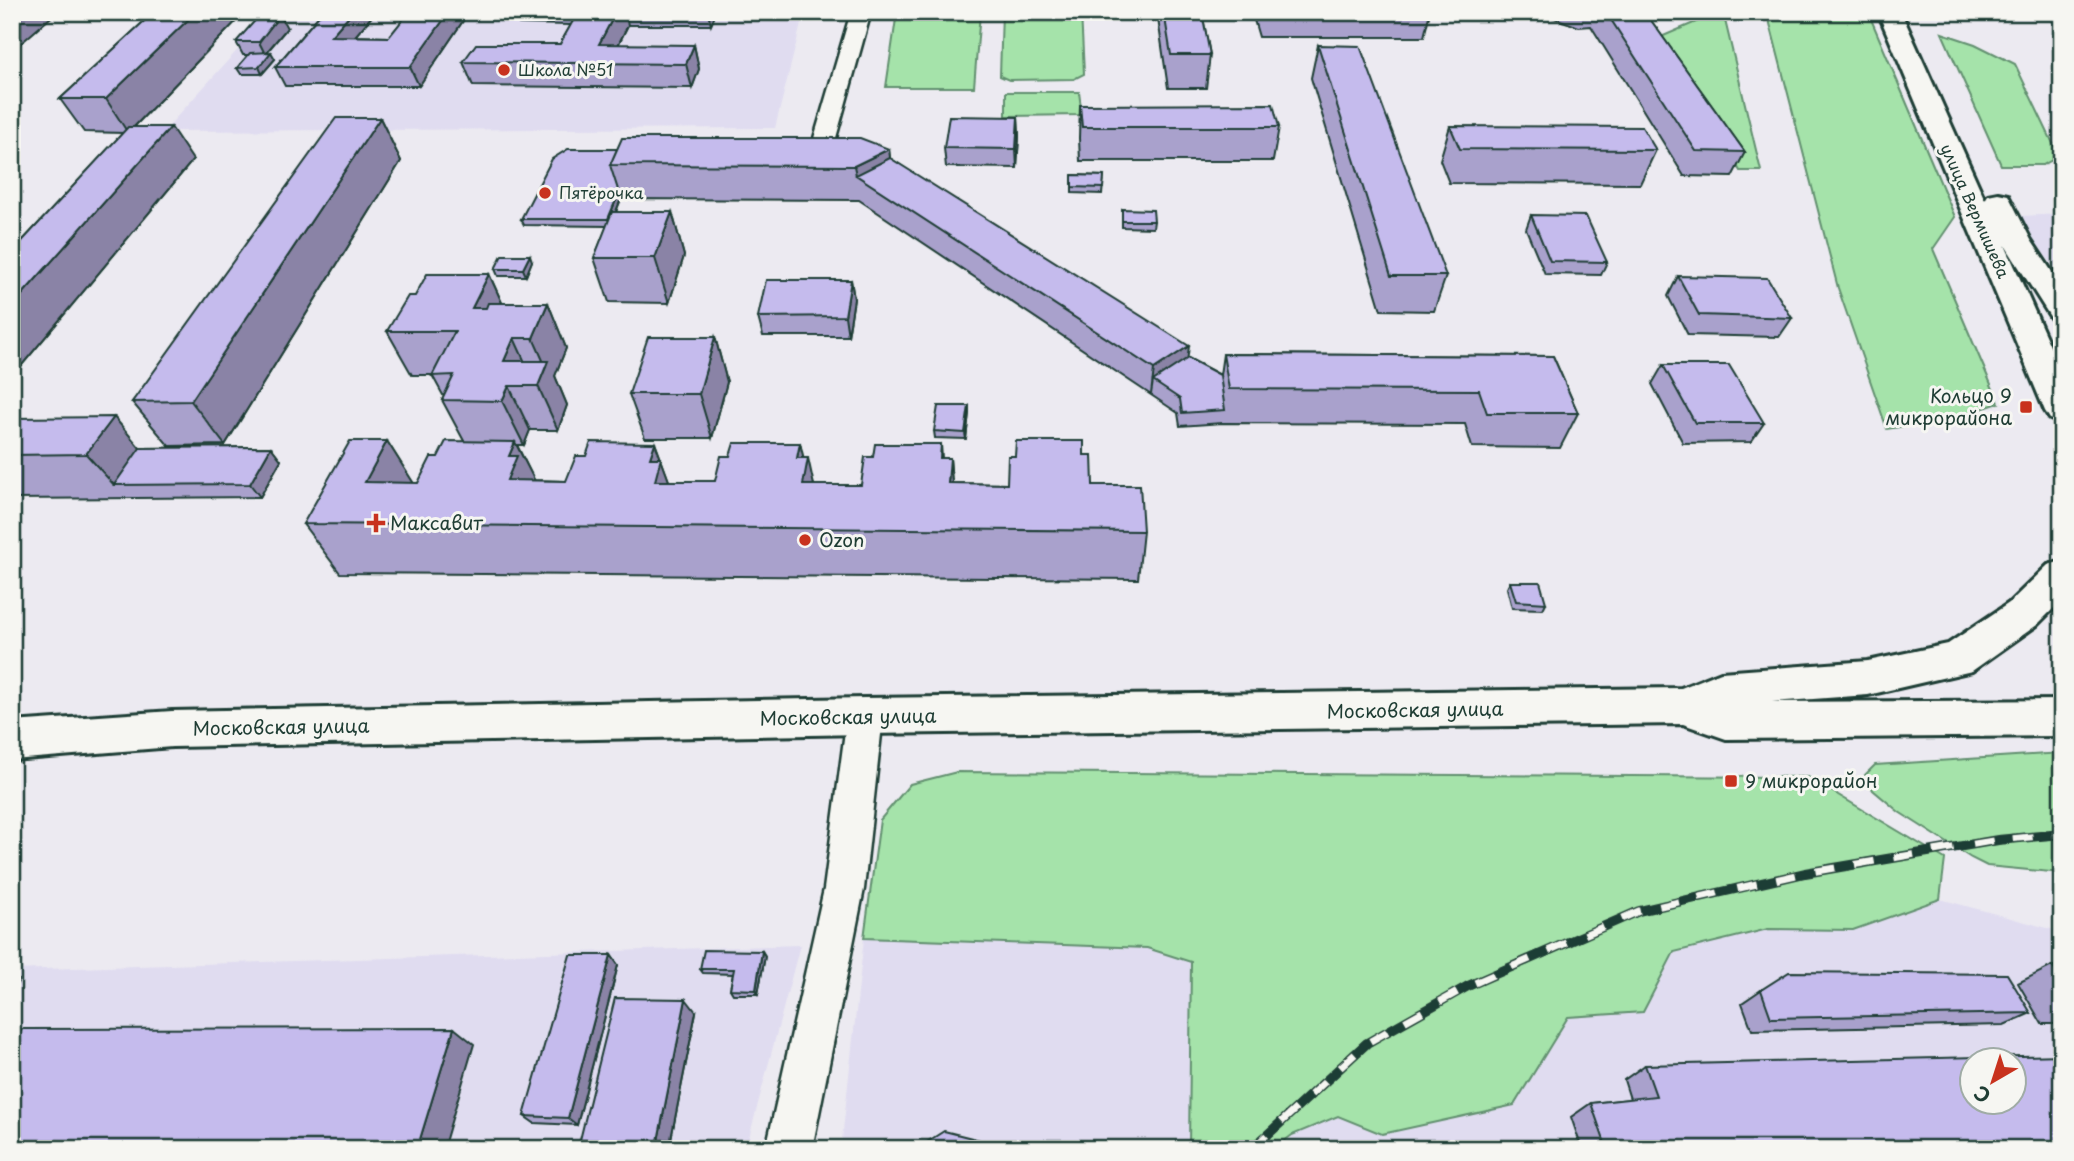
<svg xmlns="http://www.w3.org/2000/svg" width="2074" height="1161" viewBox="0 0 2074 1161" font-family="'Playpen Sans',sans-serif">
	<rect width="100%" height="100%" fill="#eceaf1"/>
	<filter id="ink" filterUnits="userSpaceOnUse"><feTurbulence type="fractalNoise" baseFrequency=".0143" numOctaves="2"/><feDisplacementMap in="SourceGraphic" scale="14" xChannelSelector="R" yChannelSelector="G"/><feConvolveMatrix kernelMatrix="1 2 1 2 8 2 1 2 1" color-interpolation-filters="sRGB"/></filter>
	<g filter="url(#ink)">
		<path fill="#e0dcf0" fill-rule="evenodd" d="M272,12H804L775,128L164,131Z
			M2062,214V278L2026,230L2020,216Z
			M1940,899L2062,932V1149H1274L1292,1135L1338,1116L1382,1134L1514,1105L1568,1016L1643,1011L1674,952L1768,929L1853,930ZM1972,1060H2014V1102H1972Z
			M864,938L1147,948L1191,962L1189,1149H841Z
			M800,945L746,1149H12V970Z"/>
		<path fill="#a5e3aa" stroke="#62906f" stroke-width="2" d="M897,12H980L974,87H886Z
			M1002,12H1081L1084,74L1074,79L1009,80L1000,76Z
			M1699,12H1723L1761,171H1740L1661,37L1703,19Z
			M1767,12H1868L1955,217L1933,249L1999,403L1955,418L1887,429L1838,288Z
			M1942,33L1975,44L2015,64L2059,156L2043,165H2001Z
			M1006,92H1079L1082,115L1006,116Z
			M2062,753V873L1987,866L1971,858L1899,812L1873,790L1865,775L1875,765Z
			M957,772L1808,777L1945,859L1940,899L1853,930L1768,929L1674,952L1643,1012L1568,1017L1514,1105L1382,1134L1338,1116L1292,1135L1274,1149H1189L1191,962L1147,948L864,938L880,820L910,784Z"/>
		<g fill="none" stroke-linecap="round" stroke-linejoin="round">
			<g stroke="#1f3d34" stroke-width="5">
				<path id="street" d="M851,12H871L834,145L831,150H815L812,145Z
					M865,700L878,705L883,716L864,889L812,1149H766L824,889L847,716L852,705Z"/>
			</g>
			<g stroke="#1f3d34" stroke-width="6">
				<path id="secondary" d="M1878,12H1901L1985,200L1988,195L1998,193L2008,195L2031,240L2062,287V321L2051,318L2005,245L2062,373V422L2050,419L2045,411Z"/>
			</g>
			<g stroke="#1f3d34" stroke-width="6">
				<path id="primary" d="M2062,561V600L2037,625L1972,671L1868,695L1772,702L2062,700V736L1726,739L1683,724L865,734L172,747L12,760V722L172,711L865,698L1681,688L1721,672L1868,661L1948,644L2009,603L2048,565Z"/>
			</g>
			<use href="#street" fill="#f6f6f2" fill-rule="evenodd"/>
			<use href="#secondary" fill="#f6f6f2" fill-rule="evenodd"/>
			<use href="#primary" fill="#f6f6f2" fill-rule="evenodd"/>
			<g stroke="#1f3d34" stroke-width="10">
				<path id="rail" d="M1252,1149L1367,1043L1468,986L1639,911L1805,873L1998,840L2062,834"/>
			</g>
			<use href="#rail" stroke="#f6f6f2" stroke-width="7" stroke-dasharray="20" stroke-linecap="butt"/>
		</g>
		<path fill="#a9a1cc" stroke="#1f3d34" stroke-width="2" fill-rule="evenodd" d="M154,12H245L134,127L193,160L12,377V252L123,133L84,132L60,99Z
			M322,12H469L419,86H285L275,67ZM373,15H407L389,37L355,36Z
			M515,12H716L711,25H628L618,45H694L699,69L692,88L473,86L463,62L560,44L571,25L519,24Z
			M1157,12H1202L1210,55L1206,88H1168Z
			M1255,12H1430L1424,37H1259L1254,20Z
			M1538,12H1691L1689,17L1647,15L1745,152L1732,177L1684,176L1591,26L1579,27Z
			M287,28L267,52L275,59L262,74H241L237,68L248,55H243L236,42Z
			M1318,45L1446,276L1434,311L1381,310L1311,78Z
			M1080,105L1279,127L1273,161H1080L1079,138Z
			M1018,117L1019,136L1017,168L946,167L944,148Z
			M380,118L401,161L225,445L169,446L132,402Z
			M1450,126L1656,150L1640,184L1449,183L1440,160Z
			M617,149H889L890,158L1188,358L1220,375L1223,354L1553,356L1578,413L1560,448L1472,447L1465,424L1223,423L1180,426L1178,413L859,200L621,199L616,212H672L684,256L669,303L609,302L594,258L607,226L524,225L521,219Z
			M1072,175L1104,176L1102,194L1072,193Z
			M1122,209L1154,221L1153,228L1122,227Z
			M1531,215L1607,262L1601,275L1545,274L1526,229Z
			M532,261L526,276H498L495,269Z
			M489,274L502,303H548L566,348L555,376L567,405L558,430H530L524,445H517L534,480L566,481L586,456L655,443L669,481H715L730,456L800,443L803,458L814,485H861L873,457L941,444L942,458H950L952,483L1007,484L1084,455L1093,485L1143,531L1138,579L340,573L303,524L387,441L413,483H418L438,457L464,441L442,400L444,397L432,375H412L387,331L415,296Z
			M1678,276L1792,318L1779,337L1688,335L1668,296Z
			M851,280L854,299L848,336H763L758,317Z
			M715,337L727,382L712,438H645L629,394Z
			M1663,365L1764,423L1751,442L1683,443L1652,384Z
			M969,406V413L966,439L935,438L934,431Z
			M12,418L140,448L271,447L281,460L260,497L12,499Z
			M1510,582L1546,603L1543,609L1512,608L1507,588Z
			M762,951L765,956L758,994H733L730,989L733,974L703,973L700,969Z
			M611,955L618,965L577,1125L534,1123L524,1116Z
			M2052,966H2062V1024H2042L2018,983Z
			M1761,990L2031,1013L2004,1025L1752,1030L1742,1003Z
			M696,1012L669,1149H591L580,1140Z
			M1645,1065L2062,1149H1582L1571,1117L1591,1103L1630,1099L1624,1080Z"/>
		<path fill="#8a83a6" stroke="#1f3d34" stroke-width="2" d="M12,12H57L12,51Z
			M196,12H245L128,133L106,99Z
			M352,12H372L373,15L340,54L331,36Z
			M449,12H469L419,86L410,67Z
			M616,12H625L628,25L609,63L599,44Z
			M708,12H716L711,25Z
			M280,15L287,28L265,54L259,42Z
			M694,45L699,69L692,88L686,64Z
			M271,52L275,59L262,74L259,67Z
			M1018,117L1019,136L1017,168L1016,149Z
			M380,118L401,161L225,445L191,401Z
			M171,127L193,160L12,377V306Z
			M889,149L893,183L856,175L854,166Z
			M619,193L621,199L610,226L608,219Z
			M672,212L684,256L669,303L655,258Z
			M530,255L532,261L526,276L523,269Z
			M489,274L509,318L472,308Z
			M851,280L854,299L848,336L845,316Z
			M548,303L566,348L555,376L567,405L558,430L538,386L546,367L533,338Z
			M715,337L727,382L712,438L699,394Z
			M514,338L534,382L504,361Z
			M1189,346L1186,371L1153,381L1151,394L1154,369Z
			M509,386L530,430L524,445L502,401Z
			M969,406V413L966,439L965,433Z
			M114,417L151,461L114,485L86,454Z
			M387,441L418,490L365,482Z
			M515,442L540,491L507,480L509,456Z
			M655,443L679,508L655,481L650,458Z
			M800,443L806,468L808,458L819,508L803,485L797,458Z
			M271,447L281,460L260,497L250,484Z
			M950,458L954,508L948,483Z
			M762,951L765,956L758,994L756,990Z
			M611,955L618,965L577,1125L568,1118Z
			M12,977L19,980L12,992Z
			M686,999L696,1012L669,1149H666L658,1141Z
			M454,1028L474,1044L443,1149H417Z"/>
		<path fill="#c5bbed" stroke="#1f3d34" stroke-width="2" fill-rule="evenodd" d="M154,12H196L106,99H60Z
			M322,12H352L331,36L389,37L409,12H449L410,67H275Z
			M578,12H616L599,44L694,45L686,64L463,62L476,44H560Z
			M1164,12H1202L1210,55H1171Z
			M1606,12H1645L1745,152L1696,151Z
			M280,15L259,42H236L259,16Z
			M1318,45L1360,46L1446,276H1391Z
			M271,52L259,67L237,68L250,53Z
			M1273,104L1279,127H1082L1080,105Z
			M949,116L1018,117L1016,149L944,148Z
			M336,118H380L191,401L132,402Z
			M1450,126L1642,127L1656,150L1460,149Z
			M128,127H171L12,306V252Z
			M622,138H860L889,149L854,166L610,165Z
			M568,149H617L610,165L619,193L608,219H521L552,159Z
			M890,158L1189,346L1154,369L856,175Z
			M1072,175L1104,176L1103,188L1072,187Z
			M1122,209L1153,210L1154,221H1122Z
			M612,212H672L655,258H594Z
			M1531,215L1586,216L1607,262L1550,261Z
			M502,255H530L523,269H495Z
			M427,274H489L472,308H486L488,303H548L533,338H514L504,361H548L538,386H509L502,401L442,400L454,375L432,376L455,331H387L408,296H415Z
			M1678,276L1767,278L1792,318L1699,315Z
			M766,280H851L845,316L758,317Z
			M648,337H715L699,394H629Z
			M1223,354L1553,356L1578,413H1487L1479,390L1229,389Z
			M1188,358L1220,375L1225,410L1182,413L1180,399L1153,381Z
			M1663,365H1729L1764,423H1695Z
			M938,406H969L965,433L934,431Z
			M114,417L86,454L12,455V418Z
			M350,441H387L365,482L418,483L431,457H438L446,441L515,442L509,456H517L507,480L566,481L576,456H586L591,442L655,443L650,458H661L655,481H715L721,456H730L734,443H800L797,458H808L803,485H861L865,457H873L875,444H941L940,458H950L948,483L1007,484L1008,456H1015L1016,441H1084V455H1092L1093,485H1140L1143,531L303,524Z
			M271,447L250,484L114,485L140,448Z
			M1510,582H1540L1546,603L1516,601Z
			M704,950L762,951L756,990L730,989L734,969H700Z
			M570,955H611L568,1118L524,1116Z
			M2052,966H2062V982Z
			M1789,972L2007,974L2031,1013L1771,1018L1761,990Z
			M615,998L686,999L658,1141L580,1140Z
			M454,1028L417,1149H12V1047L22,1029Z
			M2062,1055V1149H1607L1591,1103L1656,1096L1645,1065ZM1972,1060H2014V1102H1972Z
			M944,1131L1012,1148L1013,1149H916Z"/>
	</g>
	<g fill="#c8321e" stroke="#f6f6f2" stroke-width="2.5">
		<circle cx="504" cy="70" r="7"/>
		<circle cx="545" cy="193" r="7"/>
		<rect x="2019" y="400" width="14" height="14" rx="3.5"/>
		<path d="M372.5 512.5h7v7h7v7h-7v7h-7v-7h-7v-7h7z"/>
		<circle cx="805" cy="540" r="7"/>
		<rect x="1724" y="774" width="14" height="14" rx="3.5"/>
	</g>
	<g text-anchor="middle" stroke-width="6" stroke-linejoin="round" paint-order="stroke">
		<g font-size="16" fill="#1f3d34" stroke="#f6f6f2" text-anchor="start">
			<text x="518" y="76">Школа №51</text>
			<text x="559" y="199">Пятёрочка</text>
		</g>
		<g font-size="16" fill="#1f3d34" stroke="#f6f6f2">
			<text transform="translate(1975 211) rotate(66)" y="6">улица Вермишева</text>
		</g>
		<g font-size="19" fill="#1f3d34" stroke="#f6f6f2" text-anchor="start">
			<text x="2012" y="403" text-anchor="end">Кольцо 9<tspan x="2012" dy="22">микрорайона</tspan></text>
			<text x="390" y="530">Максавит</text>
			<text x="819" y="547">Ozon</text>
			<text x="1745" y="788">9 микрорайон</text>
		</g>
		<g font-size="19" fill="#1f3d34" stroke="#f6f6f2">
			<text transform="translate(1415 710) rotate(-1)" y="7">Московская улица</text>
			<text transform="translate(848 717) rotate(-1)" y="7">Московская улица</text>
			<text transform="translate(281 727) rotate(-1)" y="7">Московская улица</text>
		</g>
	</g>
	<rect width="2074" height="1161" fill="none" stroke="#f6f6f2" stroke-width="42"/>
	<rect x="21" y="21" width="2032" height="1119" fill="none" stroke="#1f3d34" stroke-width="2.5" filter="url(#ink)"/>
	<g transform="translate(1993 1081) rotate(219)"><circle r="33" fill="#f6f6f2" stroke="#a0aca6" stroke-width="2"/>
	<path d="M0-5L12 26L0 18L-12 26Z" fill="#c8321e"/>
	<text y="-10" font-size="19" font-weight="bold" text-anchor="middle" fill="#1f3d34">С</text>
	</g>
</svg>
